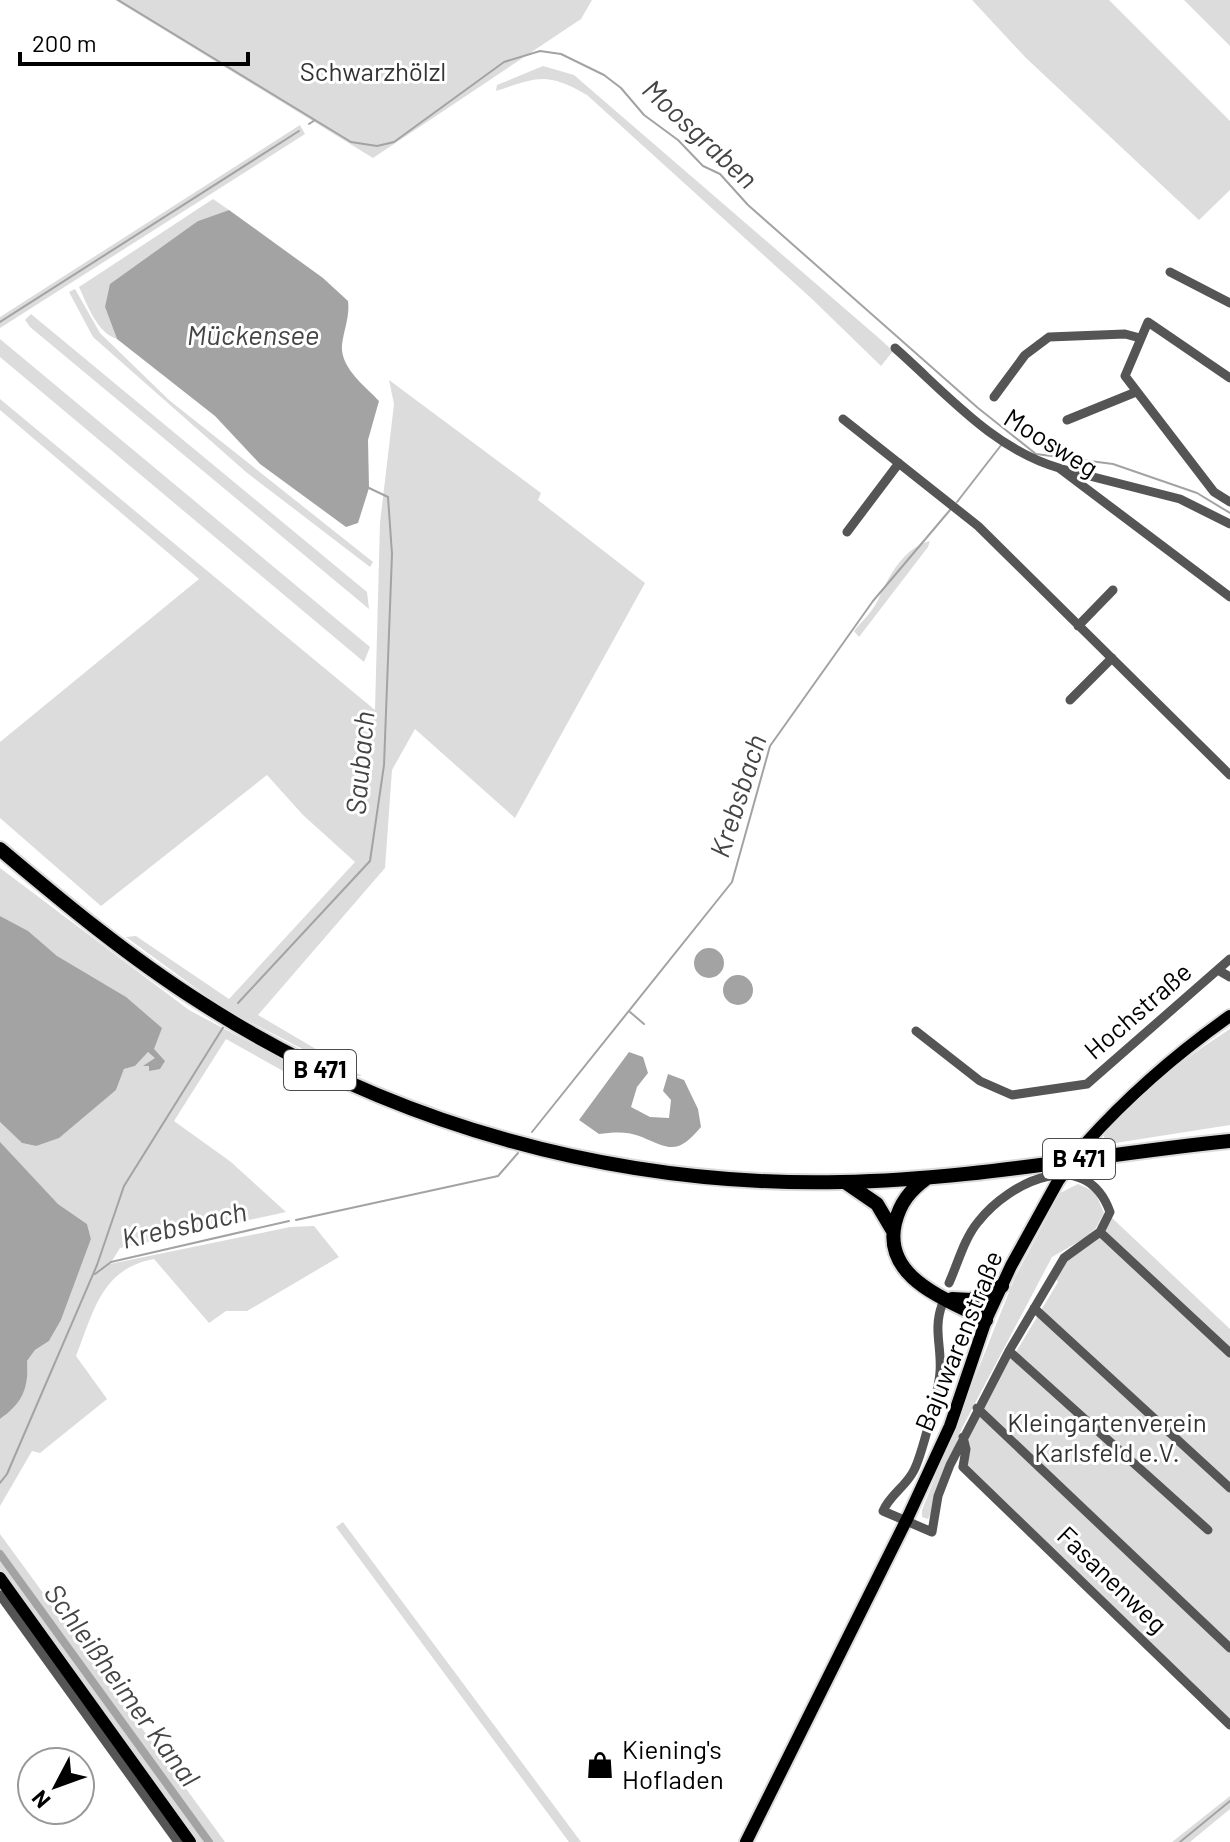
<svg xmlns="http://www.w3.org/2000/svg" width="1230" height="1842" viewBox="0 0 1230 1842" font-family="Barlow,sans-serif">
	<rect width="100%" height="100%" fill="#fff"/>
	<path fill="#dcdcdc" d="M115,0H592L581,19L373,158Z
		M972,0H1109L1230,121V190L1199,220L1026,58Z
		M1184,0H1230V46Z
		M543,66L574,75L880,339L893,351L881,366L812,299L587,95C546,72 539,77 496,91L497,85Z
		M300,125L305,134L0,328V317Z
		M213,199L229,210L198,221L105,307L117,339C97,333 87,304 79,287Z
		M75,289L100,333L169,400L373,562L370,567L246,472L93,337L69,292Z
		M31,314L367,592L369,609L30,327L25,320Z
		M0,339L370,647L364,662L0,357Z
		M389,380L541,493L538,500L645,583L515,818L415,729L392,770L385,868L258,1015L362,1076H355L223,1008L126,937L136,936L229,999L355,862L303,815L267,775L101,906L0,818V742L199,579L0,410V399L375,710L380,523L394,404Z
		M930,541L928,547L859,637L854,631C862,621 873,611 878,600C889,576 903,548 930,541Z
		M0,868L189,1010L311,1075L317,1090L226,1039L174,1121L231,1162L286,1212L120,1248L110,1264L290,1227L314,1226L339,1257L247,1311H226L209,1323L154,1259C101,1269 94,1311 76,1356L107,1399L40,1453L32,1451L0,1506V1419C22,1404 29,1385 27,1361L35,1350L49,1341L61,1320L91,1239L87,1224L58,1204L0,1143V1122L22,1143L36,1146L116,1090L124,1069L135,1066L148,1052L165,1061C113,1011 63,951 0,916Z
		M1230,1029V1125L1109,1144L1104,1141V1135C1140,1092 1183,1059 1230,1029Z
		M1078,1184L1095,1192L1104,1213L1096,1228L1085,1238L1052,1257L962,1428L931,1513L928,1519L922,1517V1510L1015,1277L1060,1193Z
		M1111,1217L1230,1329V1348L1103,1230Z
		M1099,1236L1230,1356V1730L958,1468L963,1450L1012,1350L1016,1352L1058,1282L1054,1277L1066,1259Z
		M343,1522L581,1842H569L336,1527Z
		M0,1534L225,1842H194L0,1570Z
		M1230,1796V1809L1190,1842H1172Z"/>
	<path fill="#a3a3a3" d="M229,210L323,278L348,301C350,316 344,329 342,345C340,368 365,386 379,401L368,440L369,488L358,523L346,527L260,464L215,416L117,339L105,307L110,284L198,221Z
		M0,916L28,931L57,956L126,997L162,1028L154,1049L165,1061L160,1069L149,1071V1066H143L155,1058L148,1052L135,1066L124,1069L116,1090L59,1138L36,1146L22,1143L0,1122Z
		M694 963a15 15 0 1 1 30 0a15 15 0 1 1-30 0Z
		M723 990a15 15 0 1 1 30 0a15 15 0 1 1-30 0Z
		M629,1052L643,1057L648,1073L637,1087L631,1107L650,1117L669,1118L671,1100L663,1091L668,1074L684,1080L698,1109L701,1127C678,1154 671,1150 642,1137C628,1131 614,1132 599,1134L579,1120Z
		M0,1142L58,1204L87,1224L91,1239L61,1320L49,1341L35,1350L27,1361C29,1387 23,1403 0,1419Z"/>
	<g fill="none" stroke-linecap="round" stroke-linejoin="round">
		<path stroke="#a3a3a3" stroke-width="2" d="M118,0L351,142L377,146L394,142L504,62L540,51L561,54L604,75L621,88L644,115L678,140L703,166L720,174L748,205L978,408L1036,454L1113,464L1197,493L1230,513
			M309,124L315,120
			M0,322L299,131
			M957,502L1002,444
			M238,1003L370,861L384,765L392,554L388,497L369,488
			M630,1012L644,1024
			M532,1132L732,882L770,746L873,601L950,510
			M296,1220L498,1176L518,1153
			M95,1274L111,1262L289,1221
			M0,1483L7,1474L97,1265L124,1186L224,1026
			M1180,1842L1230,1801"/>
		<path stroke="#a3a3a3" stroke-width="8" d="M0,1554L209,1842"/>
		<g stroke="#dbdbdb" stroke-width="16">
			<path id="major" d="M1085,1144C1130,1094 1176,1054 1230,1016
				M0,1578L190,1842
				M746,1842L907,1519L950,1426L986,1320L1011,1266L1058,1181"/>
		</g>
		<g stroke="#dbdbdb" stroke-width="18">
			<path id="highway" d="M0,849C64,903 129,957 200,1002C391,1125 615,1187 841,1182C972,1180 1100,1154 1230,1141
				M927,1178C910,1190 900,1203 895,1223C882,1279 948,1299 986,1320
				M845,1182L877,1204L893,1231
				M952,1299L971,1300L1002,1286"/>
		</g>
		<path stroke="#555" stroke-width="9" d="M1170,272L1230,303
			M895,348C945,392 993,449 1059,468L1230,597
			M1230,378L1148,322L1125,376L1214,492L1230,502
			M994,397L1025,355L1049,337L1125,334L1140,338
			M843,419L978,526L1230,775
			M1067,420L1136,392
			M1062,469L1180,499L1230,524
			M847,532L899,463
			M1078,626L1113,590
			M1070,700L1112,658
			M1218,970L1230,977
			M916,1031L980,1081L1012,1095L1087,1084L1230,959
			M1100,1232L1230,1353
			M942,1305C933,1329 942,1348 940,1372C939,1388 921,1459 913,1472C905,1487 890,1495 883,1511L932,1532L938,1496L950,1465L1009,1351L1064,1258L1100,1232L1110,1212C1086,1145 1010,1181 978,1222C964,1239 958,1263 949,1283
			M1034,1308L1230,1488
			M1009,1351L1208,1530
			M977,1408L1230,1648
			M963,1437L966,1449L963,1467L1230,1725
			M0,1595L178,1842"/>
		<use href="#major" stroke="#000" stroke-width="12"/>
		<use href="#highway" stroke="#000" stroke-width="14"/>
		<g stroke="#dbdbdb" stroke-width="16" stroke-linecap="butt">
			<path id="major-bridge" d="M1058,1181L1085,1144"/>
		</g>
		<use href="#major-bridge" stroke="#000" stroke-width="12"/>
	</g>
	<defs>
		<g id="shop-bare" transform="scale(2.16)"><path d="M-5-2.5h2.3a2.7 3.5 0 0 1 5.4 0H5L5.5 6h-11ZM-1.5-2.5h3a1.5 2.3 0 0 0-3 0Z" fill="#000" stroke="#fff" stroke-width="2.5" paint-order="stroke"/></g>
	</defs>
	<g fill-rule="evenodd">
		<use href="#shop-bare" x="600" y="1765"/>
	</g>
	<g text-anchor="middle" stroke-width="6" stroke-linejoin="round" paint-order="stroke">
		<g fill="#fff" stroke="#4c4c4c" stroke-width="2">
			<rect x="284" y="1050" width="72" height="40" rx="6"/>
			<rect x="1043" y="1139" width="72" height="40" rx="6"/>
		</g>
		<g font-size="24" font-weight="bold" fill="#000">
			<text x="320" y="1078">B 471</text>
			<text x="1079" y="1167">B 471</text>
		</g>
		<g font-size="26" fill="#333" stroke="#fff">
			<text x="373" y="81">Schwarzhölzl</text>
			<text x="1107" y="1432">Kleingartenverein<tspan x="1107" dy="30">Karlsfeld e.V.</tspan></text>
		</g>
		<g font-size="26" fill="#000" stroke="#fff">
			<text transform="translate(1051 443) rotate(32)" y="9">Moosweg</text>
			<text transform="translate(1138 1011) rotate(-41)" y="9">Hochstraße</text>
			<text transform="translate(959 1341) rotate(-68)" y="9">Bajuwarenstraße</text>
			<text transform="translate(1112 1580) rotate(44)" y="9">Fasanenweg</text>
		</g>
		<g font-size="26" fill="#000" stroke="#fff" text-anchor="start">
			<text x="622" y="1759">Kiening's<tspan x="622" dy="30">Hofladen</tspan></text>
		</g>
		<g font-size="28" font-style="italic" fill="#444" stroke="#fff">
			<text transform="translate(700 134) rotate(43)" y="10">Moosgraben</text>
			<text x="253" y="345">Mückensee</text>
			<text transform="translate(360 763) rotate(-85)" y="10">Saubach</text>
			<text transform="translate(738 796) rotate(-72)" y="10">Krebsbach</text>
			<text transform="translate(184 1225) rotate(-13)" y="10">Krebsbach</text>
			<text transform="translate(122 1685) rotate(54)" y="10">Schleißheimer Kanal</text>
		</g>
	</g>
	<g transform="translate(56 1786) rotate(229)"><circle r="38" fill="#ffffff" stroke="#999999" stroke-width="2"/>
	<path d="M0-6L14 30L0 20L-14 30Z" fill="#000000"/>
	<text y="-12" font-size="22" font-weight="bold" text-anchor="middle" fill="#000000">N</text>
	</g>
	<path d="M20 52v12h228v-12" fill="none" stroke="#000000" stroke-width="4"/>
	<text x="32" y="52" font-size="24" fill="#000000" stroke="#ffffff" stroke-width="6" paint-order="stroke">200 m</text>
</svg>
